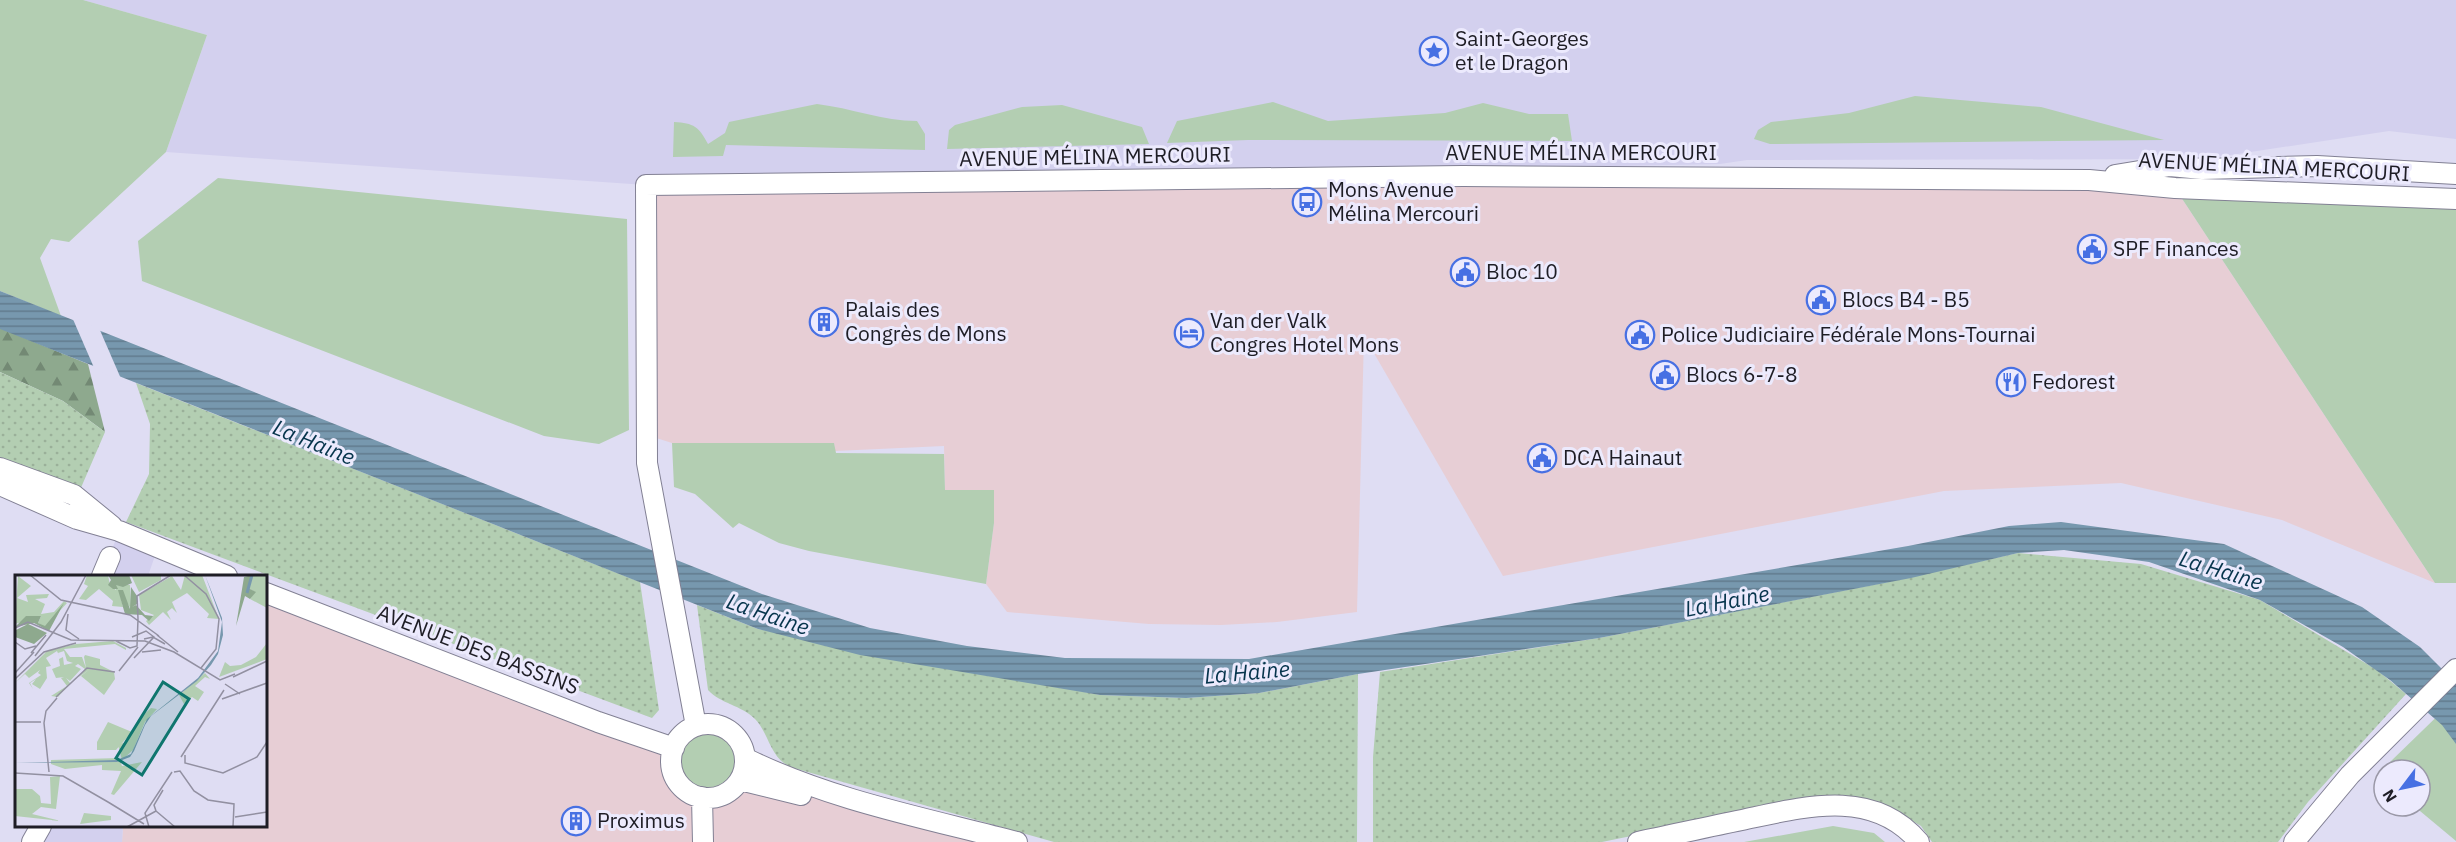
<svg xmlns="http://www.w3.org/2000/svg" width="2456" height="842" viewBox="0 0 2456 842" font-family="'IBM Plex Sans',sans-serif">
	<defs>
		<pattern id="forest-firs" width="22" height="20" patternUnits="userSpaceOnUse" patternTransform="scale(1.5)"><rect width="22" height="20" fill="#8ea98e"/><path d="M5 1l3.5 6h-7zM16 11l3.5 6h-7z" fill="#738974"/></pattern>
		<pattern id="park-dots" width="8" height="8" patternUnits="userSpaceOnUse" patternTransform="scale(1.5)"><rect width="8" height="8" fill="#b3ceb2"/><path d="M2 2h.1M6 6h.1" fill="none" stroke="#9ab099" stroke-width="1.8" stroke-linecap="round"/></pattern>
		<pattern id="water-rules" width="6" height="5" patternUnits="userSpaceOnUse" patternTransform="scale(1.5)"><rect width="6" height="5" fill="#7798ae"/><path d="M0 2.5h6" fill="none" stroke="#617b8d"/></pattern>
	</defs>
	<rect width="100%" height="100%" fill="#dfddf3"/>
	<path fill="#e7ced5" d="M1186,180L2175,188L2435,583L2282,520L2121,483L1944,491L1503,576L1364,336L1357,612L1277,622L1221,625L1149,624L1007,612L986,584L994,523L945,491L944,446L835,451L834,443H672L647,435L646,185Z
		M266,593L709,760L785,784L1000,842H122L123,826H266Z"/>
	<path fill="#d3d0ee" d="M83,0H2456V139L2389,131L2205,159L1747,160L1720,164L646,185L166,152L207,35Z
		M119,531L158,547L148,576H102Z
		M41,826H123L122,842H32Z"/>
	<path fill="#b3ceb2" d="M0,0H83L207,35L166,152L69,242L51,239L40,258L61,316L0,291Z
		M1915,96L2041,107L2164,140L1770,144L1754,139L1758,130L1771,122L1849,113Z
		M1273,102L1328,121L1445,113L1483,103L1529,114H1568L1572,141L1248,140L1167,143L1177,121Z
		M817,104C851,108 883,121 917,121L925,134V150L726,145L723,156L673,157L674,122C694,123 699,127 708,144L725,133L729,122Z
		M1062,105L1142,127L1149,144L947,149L949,130L955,125L1022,107Z
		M218,178L627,219L629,430L599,444L544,436L142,281L138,241Z
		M2175,188L2456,199V583H2435Z
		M672,443H834L836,453L944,454L945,490H994V523L986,584L809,551L779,543L739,523L733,528L695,494L674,487Z
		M2456,698V841L2414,806H2420V770H2393L2389,763Z
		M678 763a30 30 0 1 1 60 0a30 30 0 1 1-60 0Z
		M1833,826L1874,833L1885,842H1744Z"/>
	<path fill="url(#forest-firs)" d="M0,328L88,364L105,432L63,401L0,372Z"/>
	<path fill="url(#park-dots)" d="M0,372L63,401L105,432L80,490L0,459Z
		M136,383L640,582L659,710L652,718L126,522L149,474L150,424Z
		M2018,553L2141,564L2260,600L2377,670L2406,694L2308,802L2278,842H1932L1921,826L1885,805L1827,796L1602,842H1373V757L1380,672L1599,638L1888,582Z
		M697,605L758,629L1100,695L1186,698L1259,693L1358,674L1357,842H1054L790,767C769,756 770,735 755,719C741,705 721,704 708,690Z"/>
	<path fill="url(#water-rules)" d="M0,291L762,594L870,628L967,646L1065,658L1249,659L1908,546L2009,526L2061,522L2224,544L2362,607L2420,647L2456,683V744L2442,725L2390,680L2343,647L2260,600L2149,562L2064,550L2018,553L1911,578L1599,638L1358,674L1259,693L1186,698L1100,695L860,655L758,629L0,329Z"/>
	<path fill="#dfddf3" d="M72,317L99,328L122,381L95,370Z"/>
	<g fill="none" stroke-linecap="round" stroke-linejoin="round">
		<g stroke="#828094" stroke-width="22">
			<path id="minor" d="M2115,175L2170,166L2202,169L2317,166L2456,174
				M0,468L74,495L112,526
				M0,485L77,519L119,531L227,576
				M102,576L110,557
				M266,593L598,722L674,748
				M671 761a37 37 0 1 1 74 0a37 37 0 1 1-74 0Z
				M696,726L647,463L646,185L1463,176L2089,180L2175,188L2456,199
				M745,758C830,800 925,818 1017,842
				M740,780L801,795
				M702,797L703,842
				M32,842L41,826
				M1638,842C1672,835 1707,827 1742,820C1803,807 1873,787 1919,842
				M2294,842L2350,775L2456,669"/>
		</g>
		<use href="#minor" stroke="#fff" stroke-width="20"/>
	</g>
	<defs>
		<g id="sight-ring" transform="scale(1.5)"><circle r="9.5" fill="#eceafd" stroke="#4770e3" stroke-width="1.5"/><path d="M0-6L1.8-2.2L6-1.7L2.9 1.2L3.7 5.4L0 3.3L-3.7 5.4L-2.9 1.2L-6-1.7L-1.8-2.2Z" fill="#4770e3"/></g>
		<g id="bus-ring" transform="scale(1.5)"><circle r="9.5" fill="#eceafd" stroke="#4770e3" stroke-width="1.5"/><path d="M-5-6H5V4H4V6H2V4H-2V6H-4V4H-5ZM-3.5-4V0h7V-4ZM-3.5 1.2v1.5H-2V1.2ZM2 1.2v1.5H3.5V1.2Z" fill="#4770e3"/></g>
		<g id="civic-ring" transform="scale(1.5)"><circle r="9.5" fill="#eceafd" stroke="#4770e3" stroke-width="1.5"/><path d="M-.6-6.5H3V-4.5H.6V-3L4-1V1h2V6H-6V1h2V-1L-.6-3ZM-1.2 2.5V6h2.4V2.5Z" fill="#4770e3"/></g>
		<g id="building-ring" transform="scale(1.5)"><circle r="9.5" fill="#eceafd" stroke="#4770e3" stroke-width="1.5"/><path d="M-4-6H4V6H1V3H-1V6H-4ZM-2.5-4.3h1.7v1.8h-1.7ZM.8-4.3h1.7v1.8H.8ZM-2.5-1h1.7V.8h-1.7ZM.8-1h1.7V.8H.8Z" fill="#4770e3"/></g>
		<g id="hotel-ring" transform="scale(1.5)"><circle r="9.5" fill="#eceafd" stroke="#4770e3" stroke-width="1.5"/><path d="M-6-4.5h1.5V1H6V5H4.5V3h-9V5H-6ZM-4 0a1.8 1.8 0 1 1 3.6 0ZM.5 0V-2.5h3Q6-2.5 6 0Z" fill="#4770e3"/></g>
		<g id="restaurant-ring" transform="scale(1.5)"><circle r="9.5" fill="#eceafd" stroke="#4770e3" stroke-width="1.5"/><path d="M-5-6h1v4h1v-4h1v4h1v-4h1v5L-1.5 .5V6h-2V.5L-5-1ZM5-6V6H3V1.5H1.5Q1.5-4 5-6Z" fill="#4770e3"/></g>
	</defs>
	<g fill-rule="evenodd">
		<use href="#sight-ring" x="1434" y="51"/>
		<use href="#bus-ring" x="1307" y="202"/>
		<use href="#civic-ring" x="2092" y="249"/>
		<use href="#civic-ring" x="1465" y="272"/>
		<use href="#civic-ring" x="1821" y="300"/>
		<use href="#building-ring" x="824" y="322"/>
		<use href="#hotel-ring" x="1189" y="333"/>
		<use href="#civic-ring" x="1640" y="335"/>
		<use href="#civic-ring" x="1665" y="375"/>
		<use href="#restaurant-ring" x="2011" y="382"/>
		<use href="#civic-ring" x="1542" y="458"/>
		<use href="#building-ring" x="576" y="821"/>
	</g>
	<g text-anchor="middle" stroke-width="6" stroke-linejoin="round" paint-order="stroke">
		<g font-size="21" fill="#1e1d25" stroke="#eceafd" text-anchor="start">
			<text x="1455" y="46">Saint-Georges<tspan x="1455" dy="24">et le Dragon</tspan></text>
			<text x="1328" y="197">Mons Avenue<tspan x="1328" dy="24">Mélina Mercouri</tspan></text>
			<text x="2113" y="256">SPF Finances</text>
			<text x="1486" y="279">Bloc 10</text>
			<text x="1842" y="307">Blocs B4 - B5</text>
			<text x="845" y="317">Palais des<tspan x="845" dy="24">Congrès de Mons</tspan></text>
			<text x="1210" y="328">Van der Valk<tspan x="1210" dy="24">Congres Hotel Mons</tspan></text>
			<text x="1661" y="342">Police Judiciaire Fédérale Mons-Tournai</text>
			<text x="1686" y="382">Blocs 6-7-8</text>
			<text x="2032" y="389">Fedorest</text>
			<text x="1563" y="465">DCA Hainaut</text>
			<text x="597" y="828">Proximus</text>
		</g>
		<g font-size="21" fill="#1e1d25" stroke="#eceafd">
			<text x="1581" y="160">AVENUE MÉLINA MERCOURI</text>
			<text transform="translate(1095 157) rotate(-1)" y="7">AVENUE MÉLINA MERCOURI</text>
			<text transform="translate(2274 167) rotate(3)" y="7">AVENUE MÉLINA MERCOURI</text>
			<text transform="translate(478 650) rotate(21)" y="7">AVENUE DES BASSINS</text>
		</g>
		<g font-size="22" font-style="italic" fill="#06344c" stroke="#eceafd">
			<text transform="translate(314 442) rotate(22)" y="8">La Haine</text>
			<text transform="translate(2221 570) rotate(17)" y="8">La Haine</text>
			<text transform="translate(1727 601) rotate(-11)" y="8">La Haine</text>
			<text transform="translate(768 614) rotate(19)" y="8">La Haine</text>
			<text transform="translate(1247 672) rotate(-5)" y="8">La Haine</text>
		</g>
	</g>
	<g transform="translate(15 575)">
		<rect width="252" height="252" fill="#dfddf3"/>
		<path d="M72,0H93L95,10L101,15V9L115,10L116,34L104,15L108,32L97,31L98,26L84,14L71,25L64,24L73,11L69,9ZM116,0H146V5L124,17ZM170,0H187L204,44L192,43L194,39L172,18L157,27L162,38L157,33L152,37L156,45L148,37L134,50L131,46L139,40L126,35L124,20L157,1L166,15ZM237,0H252V33L235,24L240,17L233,13ZM3,1L16,11L2,23L13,27L11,20L34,19L32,23L20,24L30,29L26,39L39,37L49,26L52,28L30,52L23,48L26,41L0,49ZM98,66L111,73V75L100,69L49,74L55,82H67L71,93L69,82L70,80L85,84V90L99,97L100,104L89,120L66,101L75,94L64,102L70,94L63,89L60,91L66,94L55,106L51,103L55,108L62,101L43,122L36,121L52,111L46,103L49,102L41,103L37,94L45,91L44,84L48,82L49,90L58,88L52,86L49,76L43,78L45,83L42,76L31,83L36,91L31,92L32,103L25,114L17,109L21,104L15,108L18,114L14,108L26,100L23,98L25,95L14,103L10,99L0,108L32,76L61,69ZM190,98L195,104L190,102L180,111L189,117L183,126L177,122L169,129L164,120ZM93,147L117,157L101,175H82V167ZM104,183L107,191L127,187L99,220L96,219L106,196L87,195V190L50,194L36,189V185ZM45,201L41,234L26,232L17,239L46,246L0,241V214H17L25,221L26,228L36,229L35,202ZM69,238L96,241V245L65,249Z" fill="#b3ceb2"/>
		<path d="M93,0H114L117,8L108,12L101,10L103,14H98L93,10L96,5ZM237,0L233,13L241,17L235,24L230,21L221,51L229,2ZM116,12L122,21V29L117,32L121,30L130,40L138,41L134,46L127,40L110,39L103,15H108L115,34ZM49,28L34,56L19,48L0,52L11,41H26L23,48L30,51ZM13,49L32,58L19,69L0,62L1,55Z" fill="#8ea98e"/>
		<path d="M136,133L142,134L130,147L118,175L107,185L103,170L113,166L123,145Z" fill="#b3ceb2"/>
		<path d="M252,68V84L204,102L210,87L215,91L226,90L241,82Z" fill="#b3ceb2"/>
		<path d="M190,0L207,43L208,60L203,79L196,90L182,106L136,141L130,150L119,176L115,182L102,187L0,188L102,185L116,179L132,144L183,103L203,76L207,47Z" fill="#7798ae"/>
		<path fill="none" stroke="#7798ae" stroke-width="3" d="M232,18L237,0"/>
		<path fill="none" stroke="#9290a1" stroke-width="1.5" d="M15,0L46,25L115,40L144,61M169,0L191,19L204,44L201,74L186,93M53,39L51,55L64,64M123,44L122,21L156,0M0,53L13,47L56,65L130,66L159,77L205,105L220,99M142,60L163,77M117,62L131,56L139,62L119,83M129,64L138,62L150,69M101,66L115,73L122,71L123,44M0,67L10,74L21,71M127,77L146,75M16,78L31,60M20,81L46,47L71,0M104,96L123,72M0,98L19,77M218,102L252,86M0,104L29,77L61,68M210,109L225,119M41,122L72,93L100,97M207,124L252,108M0,147H26M170,180V188L208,198L242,182L252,167M166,182L209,115M34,197L29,148L31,136L42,123M159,197L165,196L179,216L193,225L219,229L218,252M0,198L48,201L93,227M93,227L129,249M141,236L139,230L148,215M141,236L160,252M220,242L252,237M112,252L141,236M134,252L130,238L157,197"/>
		<path fill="#0f766e" fill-opacity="0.15" stroke="#0f766e" stroke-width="3" d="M148,107L174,124L127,200L101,183Z"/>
		<rect width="252" height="252" fill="none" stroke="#1e1d25" stroke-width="3"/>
	</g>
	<g transform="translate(2402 788) rotate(238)"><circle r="28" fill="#eceafd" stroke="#9a98a7" stroke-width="1.5"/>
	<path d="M0-4.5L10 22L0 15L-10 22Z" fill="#4770e3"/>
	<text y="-9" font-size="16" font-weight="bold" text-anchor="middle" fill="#1e1d25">N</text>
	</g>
</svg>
